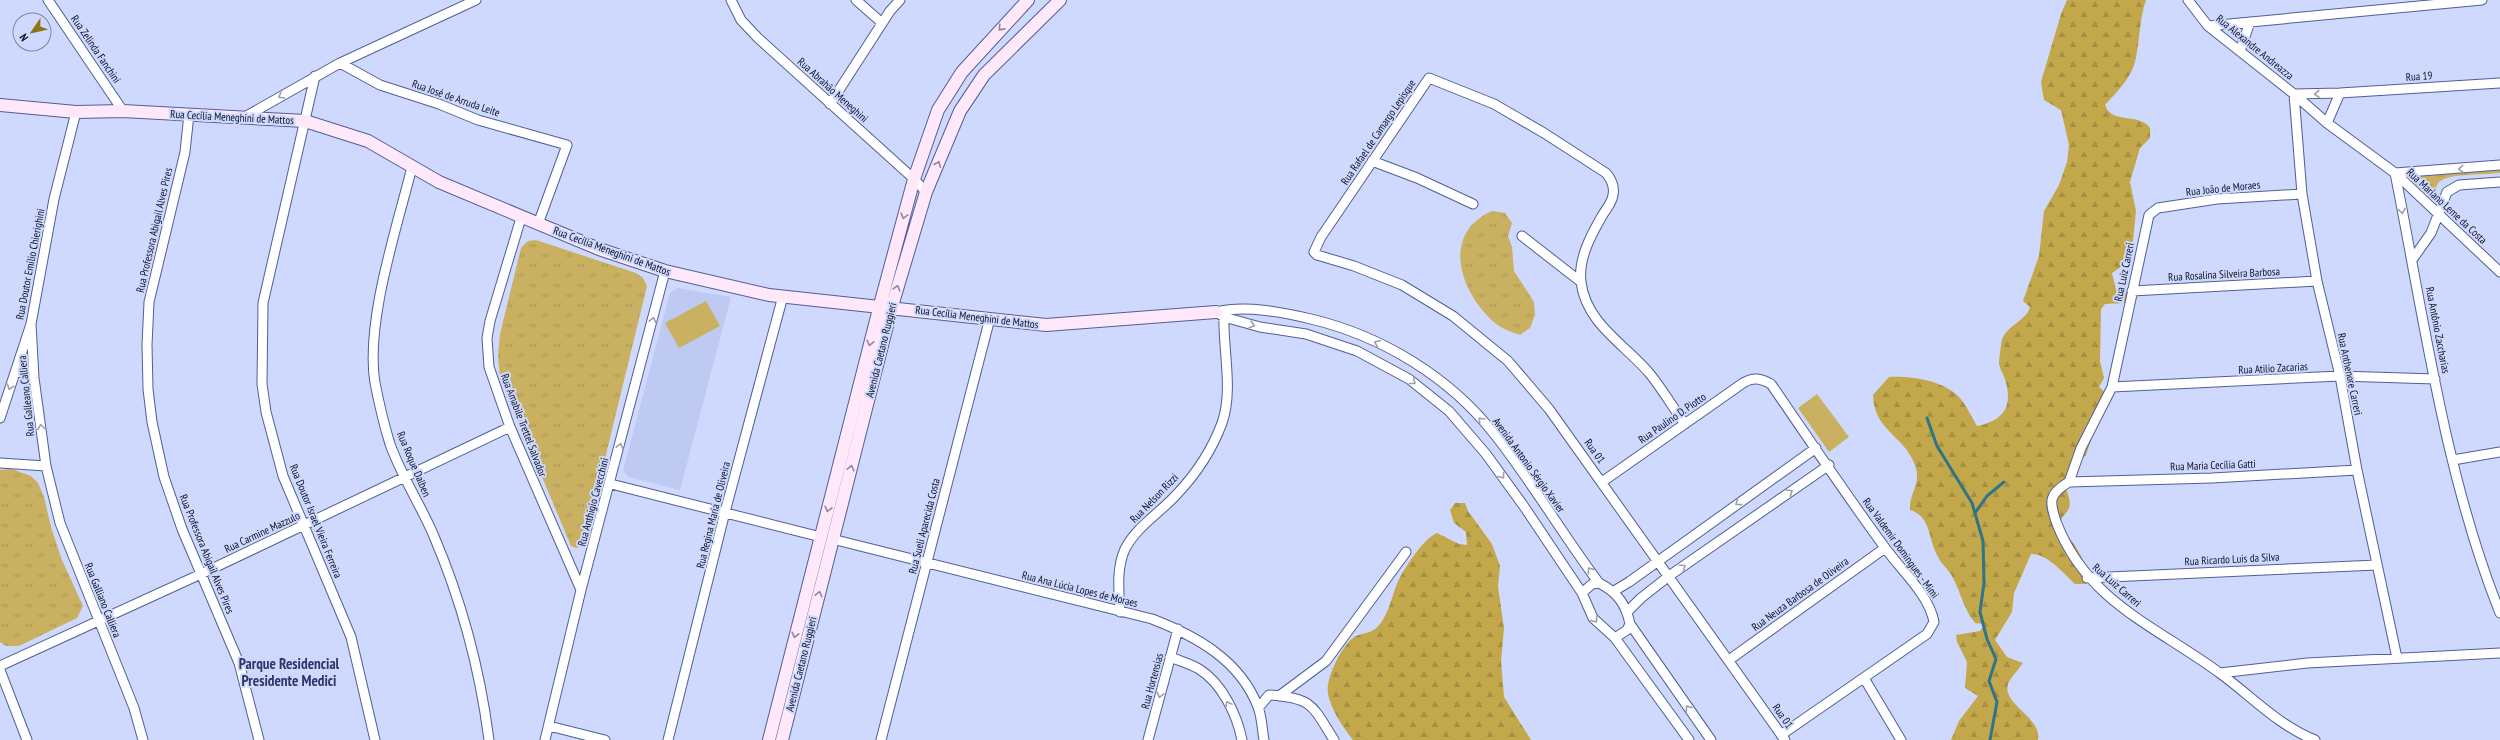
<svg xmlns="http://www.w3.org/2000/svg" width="2500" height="740" viewBox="0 0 2500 740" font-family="'PT Sans Narrow',sans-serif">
	<defs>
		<pattern id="grass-tufts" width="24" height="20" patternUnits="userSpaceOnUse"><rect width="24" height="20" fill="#cab061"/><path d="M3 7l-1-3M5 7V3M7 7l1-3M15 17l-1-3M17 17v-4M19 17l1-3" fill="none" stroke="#ac9654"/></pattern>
		<pattern id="forest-firs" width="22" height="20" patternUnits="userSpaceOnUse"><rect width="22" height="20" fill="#c3a74b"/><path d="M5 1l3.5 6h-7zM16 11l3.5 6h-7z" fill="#a68f41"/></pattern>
	</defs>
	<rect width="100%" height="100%" fill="#ced9fd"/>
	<path fill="#becaf1" d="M678,288L731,297L680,490L629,477L623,471L670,293Z"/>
	<path fill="url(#grass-tufts)" d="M2500,169V173C2485,175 2449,173 2439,182C2435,186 2436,192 2437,197L2430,202L2406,182L2416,176Z
		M1492,211L1505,213L1512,223L1508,236L1512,247L1514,271L1534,302L1535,315L1530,328L1520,335C1512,332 1502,329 1495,323C1460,293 1440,234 1492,211Z
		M536,240L636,273L643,278L647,286L584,545L576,548L571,546L500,377L498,356L500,334L521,248L528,241Z
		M12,469L31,476L38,483L44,497L51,527L62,560L83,606L77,618L19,646H6L0,642V470Z"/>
	<path fill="url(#forest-firs)" d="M2067,0H2146C2139,20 2140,41 2135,62C2131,78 2116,93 2105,105C2112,125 2139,112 2150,128V138L2140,148L2130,182L2136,211L2133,241L2124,265L2112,273L2116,290L2131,293L2133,297L2124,303L2105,304L2101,309L2100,361L2104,378L2099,387L2109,396L2097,423L2086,455L2067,474L2063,482C2066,490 2073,502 2068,510C2064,517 2060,517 2059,526C2073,540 2085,559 2090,579L2086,584H2075C2063,573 2048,554 2031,554L2014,593L2012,612L1995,640L2007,657L2023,663C2019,669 2011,677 2008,684C2002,705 2042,717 2038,740H1951L1959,721L1978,696L1965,688L1967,662L1957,642L1956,635L1980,631L1985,624L1975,623C1964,610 1961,593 1953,578C1949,570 1941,564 1937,555C1928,538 1931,516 1910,510C1909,492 1922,484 1915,465C1904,435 1874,431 1873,395L1889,377C1911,376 1940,380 1957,395C1965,402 1971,416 1977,426C2005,420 2013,406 2005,379C2003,374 2000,369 1999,364C1999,361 2001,343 2002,340C2006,326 2027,320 2030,307L2023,301L2039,256L2044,211L2059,185L2067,162L2069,145L2061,110L2044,100L2041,82L2061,14Z
		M1455,503H1465L1468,511L1492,544L1500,566L1498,587L1504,628L1501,661L1504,697L1531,740H1353C1343,727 1325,702 1328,685C1330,671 1343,643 1356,636C1366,632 1372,634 1380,624C1390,611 1392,594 1399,579C1406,566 1424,538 1437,533L1459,544L1467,545L1466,532L1454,523L1450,510Z"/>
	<path fill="#cab061" d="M706,301L720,326L679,348L665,323Z
		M1817,394L1849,437L1829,452L1798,408Z"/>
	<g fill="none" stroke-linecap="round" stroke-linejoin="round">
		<path stroke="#2f7487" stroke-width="3" d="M1927,418L1937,446L1972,503L1983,541L1984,583L1980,612L1987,639L1996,659L1989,681L1997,702L1990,740
			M1975,513L1987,496L2004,482"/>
		<g stroke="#515f94" stroke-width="11">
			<path id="street" d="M48,0L123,111
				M731,0L741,20L758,38L914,179L926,192
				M856,0L882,23
				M2188,0L2208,26L2294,94L2327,123L2395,173L2500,272
				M2208,26L2482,0
				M2240,51L2250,22
				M340,63L380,85L439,104L478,120L567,145L538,224
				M315,76L263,303L262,384L266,412L283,476L351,637L375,740
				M2294,94L2302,194L2317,281L2340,376L2357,470L2397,658
				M2294,94L2340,93L2500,83
				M830,104L890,11L900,0
				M189,114L185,152L149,302L147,345L148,389L152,422L164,477L182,529L239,663L259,740
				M243,118L340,63L476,0
				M2327,123L2340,93
				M1372,161L1417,178L1473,204
				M412,167C397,227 365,323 375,383C379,403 384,425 390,444C401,475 420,504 433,534C461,599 480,670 489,740
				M2395,173C2424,318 2445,476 2500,613
				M2395,173L2500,165
				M2302,194L2217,199L2158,208L2149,215L2112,387L2081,448L2069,482C2048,494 2049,502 2057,524C2088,603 2158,627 2221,674C2251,696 2279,726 2315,740
				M521,218L490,321L487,338L489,367L510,427L581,590
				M1522,236L1581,282
				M2412,260L2431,233L2447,192L2459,185L2500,182
				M2132,291L2317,281
				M1216,312C1246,305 1281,312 1311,319C1382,336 1450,377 1495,435C1532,482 1563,535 1599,583C1617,592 1626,604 1630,624L1711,740
				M1216,312L1224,317L1260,327L1306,334L1357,351L1409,379L1449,411L1486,454L1523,505L1582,593L1593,618L1615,638L1689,740
				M31,324L34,378L46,466L60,523L134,708L143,740
				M15,373L26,371L34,378
				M2112,387L2340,376L2435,379
				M0,418L31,324L54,199L76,112
				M1685,424C1673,408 1663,390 1650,374C1626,345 1586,324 1581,282C1578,259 1591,235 1602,216C1606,209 1612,203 1613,195C1615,186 1611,179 1606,173L1544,133L1494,104L1429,78L1321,237L1314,252L1317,255L1354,266L1402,285L1453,316L1508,361L1549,409L1785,740
				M2453,460L2500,452
				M0,463L46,466
				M1602,482L1743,383C1753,377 1760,378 1771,384C1809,439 1846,495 1886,549C1902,571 1929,595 1934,622L1927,634L1781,735
				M2069,482L2212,478L2357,470
				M611,484L821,537
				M832,539L1152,619C1196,636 1240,660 1258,707C1262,717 1262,729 1264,740
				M2087,578L2377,565
				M1614,591L1629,582L1816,448
				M1582,593L1592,584L1599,583
				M1120,612C1119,591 1116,569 1125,549C1137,526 1160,513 1177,494C1196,474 1212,450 1222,423C1234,389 1222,347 1224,311
				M1627,612L1641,598L1669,576L1829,465
				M1615,638L1627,630L1630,624
				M1170,657C1180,661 1191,664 1199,669C1222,683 1237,715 1242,740
				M1729,660L1885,548
				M0,666L201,574L510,427
				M0,670L27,740
				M2220,673L2307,663L2500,653
				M1864,678L1901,740
				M1279,696L1326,661L1406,552
				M1259,707L1269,695C1313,698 1312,705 1334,740
				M549,726L605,740
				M545,740L581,590L665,271
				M668,740L725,512L783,296
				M881,740L990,318
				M1148,740L1178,629"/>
		</g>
		<g stroke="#515f94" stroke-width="14">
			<path id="secondary" d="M0,105L76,112L123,111L305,121L368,141L439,182L599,249L665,271L769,295L1046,325L1216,312
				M769,740L880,305L914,179L938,110L962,72L1028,0
				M782,740L892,306L926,192L960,111L984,75L1060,0"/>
		</g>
		<use href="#street" stroke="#fff" stroke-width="9"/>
		<use href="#secondary" stroke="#fee8fa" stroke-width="12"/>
	</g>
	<defs><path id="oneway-chevron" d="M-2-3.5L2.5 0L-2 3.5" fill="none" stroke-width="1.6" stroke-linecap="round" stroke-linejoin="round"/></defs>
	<g stroke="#91879a">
		<use href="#oneway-chevron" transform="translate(1001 28) rotate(132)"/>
		<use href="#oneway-chevron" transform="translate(938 164) rotate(-67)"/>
		<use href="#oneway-chevron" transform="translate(904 216) rotate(105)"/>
		<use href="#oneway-chevron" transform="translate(897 288) rotate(-74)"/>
		<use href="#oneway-chevron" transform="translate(870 343) rotate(104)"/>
		<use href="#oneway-chevron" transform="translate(851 468) rotate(-76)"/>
		<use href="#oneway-chevron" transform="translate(828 509) rotate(104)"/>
		<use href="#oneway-chevron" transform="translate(819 594) rotate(-76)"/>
		<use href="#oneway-chevron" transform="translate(795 635) rotate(104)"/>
	</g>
	<g stroke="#9d9fa8">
		<use href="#oneway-chevron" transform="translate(2317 94) rotate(179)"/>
		<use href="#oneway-chevron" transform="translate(281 96) rotate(150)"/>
		<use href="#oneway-chevron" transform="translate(2461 169) rotate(176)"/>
		<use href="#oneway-chevron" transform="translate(2402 211) rotate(79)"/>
		<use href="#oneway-chevron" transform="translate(653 320) rotate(-76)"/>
		<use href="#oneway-chevron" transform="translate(1252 325) rotate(16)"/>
		<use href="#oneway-chevron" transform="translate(1377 343) rotate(-158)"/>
		<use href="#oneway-chevron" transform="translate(1413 382) rotate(38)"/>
		<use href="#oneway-chevron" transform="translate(10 387) rotate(108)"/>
		<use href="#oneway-chevron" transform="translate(1481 420) rotate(-133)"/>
		<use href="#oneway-chevron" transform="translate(41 427) rotate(-98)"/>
		<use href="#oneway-chevron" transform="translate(620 446) rotate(-76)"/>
		<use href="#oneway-chevron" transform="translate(1502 476) rotate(54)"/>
		<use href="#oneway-chevron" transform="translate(1790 492) rotate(-35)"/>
		<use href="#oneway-chevron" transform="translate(1738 503) rotate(144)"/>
		<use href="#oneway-chevron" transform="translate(1683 567) rotate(-35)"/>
		<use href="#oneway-chevron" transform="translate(1590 570) rotate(-126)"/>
		<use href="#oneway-chevron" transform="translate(1595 620) rotate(54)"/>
		<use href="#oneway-chevron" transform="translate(1160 695) rotate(105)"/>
		<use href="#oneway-chevron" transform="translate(1228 704) rotate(-118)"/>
		<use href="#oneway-chevron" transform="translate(1688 708) rotate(-125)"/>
	</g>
	<g text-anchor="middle" stroke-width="4" stroke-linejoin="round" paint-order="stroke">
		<g font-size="11" fill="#0b1025" stroke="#ced9fd">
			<text transform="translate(2255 47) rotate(39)" y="4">Rua Alexandre Andreazza</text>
			<text transform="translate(96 49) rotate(56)" y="4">Rua Zelinda Fanchini</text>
			<text transform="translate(2419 76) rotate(-4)" y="4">Rua 19</text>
			<text transform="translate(833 90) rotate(42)" y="4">Rua Abrahão Meneghini</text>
			<text transform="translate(456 98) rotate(19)" y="4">Rua José de Arruda Leite</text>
			<text transform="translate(232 117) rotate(3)" y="4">Rua Cecília Meneghini de Mattos</text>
			<text transform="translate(1378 132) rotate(-56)" y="4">Rua Rafael de Camargo Lepisque</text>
			<text transform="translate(2223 188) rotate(-6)" y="4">Rua João de Moraes</text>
			<text transform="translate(2447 206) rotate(43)" y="4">Rua Mariano Leme da Costa</text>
			<text transform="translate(154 230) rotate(-77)" y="4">Rua Professora Abigail Alves Pires</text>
			<text transform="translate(612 251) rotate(20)" y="4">Rua Cecília Meneghini de Mattos</text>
			<text transform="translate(30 264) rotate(-79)" y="4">Rua Doutor Emílio Chierighini</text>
			<text transform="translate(2124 272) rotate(-78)" y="4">Rua Luiz Carreri</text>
			<text transform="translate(2224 274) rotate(-3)" y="4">Rua Rosalina Silveira Barbosa</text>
			<text transform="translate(977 317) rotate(7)" y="4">Rua Cecília Meneghini de Mattos</text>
			<text transform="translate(2438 330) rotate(79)" y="4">Rua Antônio Zaccharias</text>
			<text transform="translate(881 350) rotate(-76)" y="4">Avenida Caetano Ruggieri</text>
			<text transform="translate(2273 368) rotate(-3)" y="4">Rua Atilio Zacarias</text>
			<text transform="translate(2350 374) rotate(78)" y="4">Rua Anthenore Carreri</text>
			<text transform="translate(26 396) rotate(-96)" y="4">Rua Galleano Calliera</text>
			<text transform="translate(1672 418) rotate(-35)" y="4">Rua Paulino D. Piotto</text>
			<text transform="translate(524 425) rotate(69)" y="4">Rua Amabile Trettel Salvador</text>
			<text transform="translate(1595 451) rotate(54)" y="4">Rua 01</text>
			<text transform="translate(414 464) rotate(67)" y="4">Rua Roque Dalben</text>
			<text transform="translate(1529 465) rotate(54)" y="4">Avenida Antonio Sérgio Xavier</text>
			<text transform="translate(2213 465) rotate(-2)" y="4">Rua Maria Cecília Gatti</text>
			<text transform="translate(1154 498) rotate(-46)" y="4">Rua Nelson Rizzi</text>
			<text transform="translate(593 502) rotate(-75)" y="4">Rua Anthigio Cavecchini</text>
			<text transform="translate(713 515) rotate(-76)" y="4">Rua Regina Maria de Oliveira</text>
			<text transform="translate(316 521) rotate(68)" y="4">Rua Doutor Israel Vieira Ferreira</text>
			<text transform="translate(924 526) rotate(-76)" y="4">Rua Sueli Aparecida Costa</text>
			<text transform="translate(262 532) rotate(-25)" y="4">Rua Carmine Mazzulo</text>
			<text transform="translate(1901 548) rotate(54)" y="4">Rua Valdemir Domingues - Mimi</text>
			<text transform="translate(207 554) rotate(68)" y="4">Rua Professora Abigail Alves Pires</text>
			<text transform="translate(2232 559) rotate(-3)" y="4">Rua Ricardo Luis da Silva</text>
			<text transform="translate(2117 585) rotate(41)" y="4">Rua Luiz Carreri</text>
			<text transform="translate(1080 589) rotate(14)" y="4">Rua Ana Lúcia Lopes de Moraes</text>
			<text transform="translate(1800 594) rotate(-36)" y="4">Rua Neuza Barbosa de Oliveira</text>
			<text transform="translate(103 600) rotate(68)" y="4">Rua Galliano Calliera</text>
			<text transform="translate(801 664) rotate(-76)" y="4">Avenida Caetano Ruggieri</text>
			<text transform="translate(1152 681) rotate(-75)" y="4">Rua Hortensias</text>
			<text transform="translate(1783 716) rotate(55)" y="4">Rua 01</text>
		</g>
		<g font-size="15" font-weight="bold" fill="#2c3769" stroke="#ced9fd">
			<text x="289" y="669">Parque Residencial<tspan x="289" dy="17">Presidente Medici</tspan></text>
		</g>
	</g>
	<g transform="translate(32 32) rotate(236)"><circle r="19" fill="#ced9fd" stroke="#8089a7"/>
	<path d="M0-3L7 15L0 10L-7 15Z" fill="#8e7419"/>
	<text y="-6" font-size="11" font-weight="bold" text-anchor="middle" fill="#0b1025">N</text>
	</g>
</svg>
